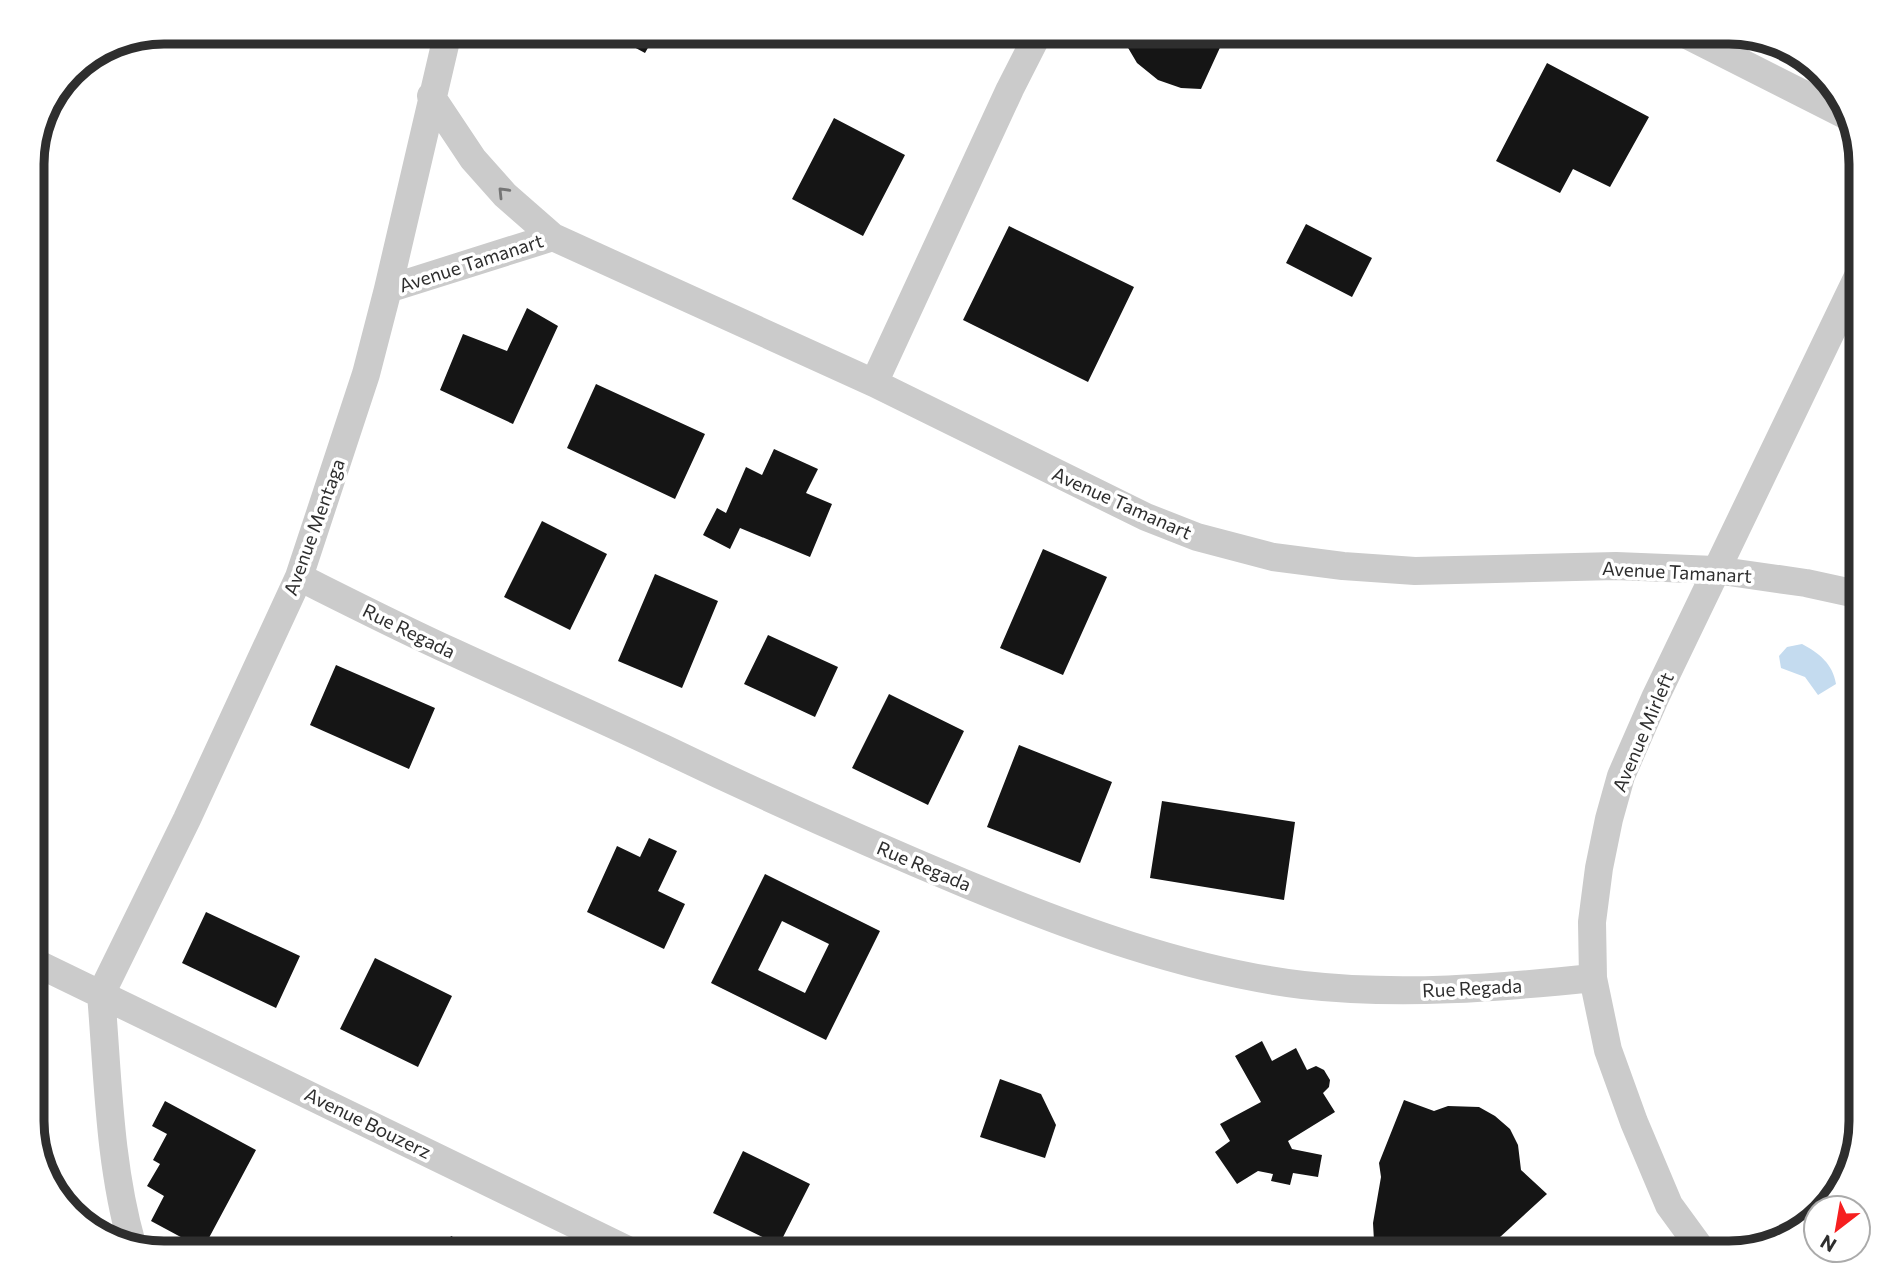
<svg xmlns="http://www.w3.org/2000/svg" width="1893" height="1285" viewBox="0 0 1893 1285" font-family="Commissioner,sans-serif">
	<rect width="100%" height="100%" fill="#fff"/>
	<path fill="#c4dbef" d="M1802,644C1819,653 1833,664 1836,684L1818,695L1805,677L1781,668L1779,656L1787,647Z"/>
	<path fill="#151515" fill-rule="evenodd" d="M606,32H657L645,53Z
		M1123,32H1216L1223,41L1201,89L1181,88L1158,80L1137,63L1124,41Z
		M1547,63L1649,117L1610,187L1573,169L1560,193L1496,161Z
		M834,118L905,155L863,236L792,199Z
		M1306,224L1372,258L1352,297L1286,263Z
		M1009,226L1134,287L1088,382L963,320Z
		M527,308L558,326L513,424L440,390L463,334L507,351Z
		M596,384L705,434L675,499L567,448Z
		M774,449L818,469L806,493L832,504L810,557L740,528L730,549L703,535L717,508L726,513L746,467L762,475Z
		M542,521L607,554L570,630L504,597Z
		M1043,549L1107,577L1063,675L1000,648Z
		M655,574L718,601L682,688L618,661Z
		M768,635L838,667L815,717L744,684Z
		M336,665L435,708L409,769L310,725Z
		M889,694L964,731L928,805L852,768Z
		M1019,745L1112,782L1080,863L987,827Z
		M1162,801L1295,822L1284,900L1150,878Z
		M649,838L677,851L658,891L685,904L664,949L587,912L617,846L640,857Z
		M765,874L880,931L826,1040L711,983ZM782,921L829,944L805,993L758,970Z
		M206,912L300,956L276,1008L182,963Z
		M375,958L452,996L418,1067L340,1029Z
		M1262,1041L1272,1061L1296,1048L1307,1070L1316,1066L1324,1070L1330,1080L1329,1087L1323,1093L1335,1112L1288,1141L1292,1149L1322,1155L1318,1177L1293,1173L1290,1185L1271,1181L1273,1174L1258,1171L1237,1184L1215,1152L1230,1141L1220,1124L1261,1102L1235,1056Z
		M1000,1079L1041,1094L1056,1125L1045,1158L980,1137Z
		M1404,1100L1434,1111L1448,1106L1479,1107L1495,1116L1510,1129L1518,1145L1521,1170L1547,1194L1499,1238L1491,1243L1482,1242L1477,1237L1463,1247L1467,1253H1380L1374,1241L1373,1223L1381,1177L1379,1163Z
		M165,1101L256,1150L203,1249L151,1221L164,1196L147,1186L160,1164L153,1160L167,1134L152,1126Z
		M743,1151L810,1184L779,1245L713,1213Z
		M451,1236L485,1253H442Z
		M1031,1240L1043,1243L1061,1253H988L995,1241L1004,1246Z"/>
	<g fill="none" stroke-linecap="round" stroke-linejoin="round">
		<path stroke="#cbcbcb" stroke-width="28" d="M1681,32L1851,118
			M431,96L473,159L505,195L553,237L874,383L1146,517L1197,537L1273,557L1343,566L1415,571L1616,566L1715,570L1806,583L1861,595
			M388,289L553,237
			M874,383L1010,89L1039,32
			M299,577C351,603 402,629 455,653C524,685 594,715 663,748C763,796 863,841 966,884C1072,928 1188,971 1303,985C1400,996 1497,988 1593,978
			M32,961L634,1253
			M101,994L187,819L299,577L366,374L388,289L448,32
			M101,994C108,1077 109,1164 132,1244
			M1704,1253L1669,1205L1634,1122L1608,1050L1593,978L1592,922L1599,868L1609,819L1621,776L1655,698L1861,270"/>
	</g>
	<defs><path id="oneway-chevron" d="M-2-3.5L2.5 0L-2 3.5" fill="none" stroke-width="1.6" stroke-linecap="round" stroke-linejoin="round" transform="scale(1.75)"/></defs>
	<use stroke="#757575" href="#oneway-chevron" transform="translate(503 192) rotate(-134)"/>
	<g text-anchor="middle" stroke-width="7" stroke-linejoin="round" paint-order="stroke">
		<g font-size="19" fill="#2e2e2e" stroke="#fff">
			<text transform="translate(471 263) rotate(-18)" y="7">Avenue Tamanart</text>
			<text transform="translate(1122 503) rotate(24)" y="7">Avenue Tamanart</text>
			<text transform="translate(314 527) rotate(-70)" y="7">Avenue Mentaga</text>
			<text transform="translate(1677 572) rotate(3)" y="7">Avenue Tamanart</text>
			<text transform="translate(409 631) rotate(26)" y="7">Rue Regada</text>
			<text transform="translate(1643 732) rotate(-67)" y="7">Avenue Mirleft</text>
			<text transform="translate(924 866) rotate(23)" y="7">Rue Regada</text>
			<text transform="translate(1472 988) rotate(-3)" y="7">Rue Regada</text>
			<text transform="translate(368 1123) rotate(26)" y="7">Avenue Bouzerz</text>
		</g>
	</g>
	<path d="M0 0H1893V1285H0ZM164 44H1729A120 120 0 0 1 1849 164V1121A120 120 0 0 1 1729 1241H164A120 120 0 0 1 44 1121V164A120 120 0 0 1 164 44Z" fill="#fff" fill-rule="evenodd"/>
	<path fill="none" stroke="#2e2e2e" stroke-width="9" d="M164 44H1729A120 120 0 0 1 1849 164V1121A120 120 0 0 1 1729 1241H164A120 120 0 0 1 44 1121V164A120 120 0 0 1 164 44Z"/>
	<g transform="translate(1837 1229) rotate(211)"><circle r="33" fill="#ffffff" stroke="#ababab" stroke-width="2"/>
	<path d="M0-5L12 26L0 18L-12 26Z" fill="#f61f20"/>
	<text y="-10" font-size="19" font-weight="bold" text-anchor="middle" fill="#2e2e2e">N</text>
	</g>
</svg>
